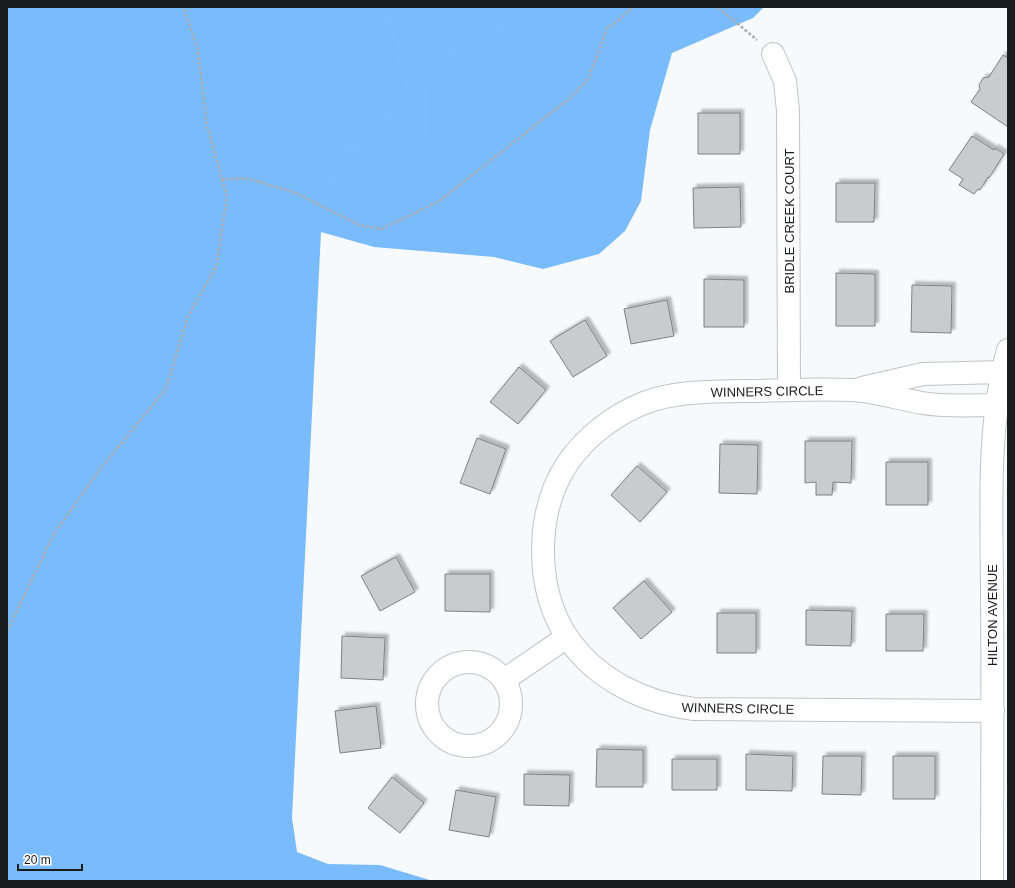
<svg xmlns="http://www.w3.org/2000/svg" width="1015" height="888" viewBox="0 0 1015 888" font-family="Helvetica,sans-serif">
	<defs>
		<filter id="shadow"><feDropShadow dx="3.5" dy="-3.5" stdDeviation="1" flood-color="#0004"/></filter>
	</defs>
	<rect width="100%" height="100%" fill="#f7fafc"/>
	<path fill="#79bbfc" d="M7,7H764L753,18L672,53L650,130L641,201L625,231L599,254L543,269L494,257L374,247L321,232L292,818L297,852L328,864L380,865L433,881H7Z"/>
	<g fill="none" stroke-linecap="round" stroke-linejoin="round">
		<path stroke="#7abcfd" stroke-width="6" d="M329,181L336,168L381,118L405,88V80L392,23L397,7
			M7,198L39,179L90,166L196,169L246,163L277,166L337,184L387,175L411,162L427,138V85L430,66L449,52L478,44L494,35L527,7"/>
	</g>
	<path fill="#c9cbce" stroke="#7f8183" filter="url(#shadow)" d="M1003,55L1008,58V127L971,102L980,89L979,85L983,78L989,77Z
		M698,113H740V154H698Z
		M972,136L994,150L995,148L1004,154L989,178L988,177L980,190L978,189L974,194L959,185L963,179L949,170Z
		M836,183H875L874,222H836Z
		M740,187L741,227L694,228L693,188Z
		M836,273L875,274V326H836Z
		M704,279L744,280V327H704Z
		M912,285L952,286L951,333L911,332Z
		M667,300L674,336L631,344L624,309Z
		M585,320L607,356L573,377L550,341Z
		M519,367L546,390L518,424L490,402Z
		M477,438L506,449L490,494L460,483Z
		M805,441H852L851,483L833,482L832,495H816V482L805,483Z
		M720,444L758,445L757,494L719,493Z
		M886,462H928V505H886Z
		M637,466L667,492L640,522L611,495Z
		M396,557L415,592L380,611L361,576Z
		M445,574H490V612L445,611Z
		M644,581L672,612L641,639L613,608Z
		M806,610L852,611L851,646L806,645Z
		M717,613H756V653H717Z
		M886,614H924L923,651H886Z
		M342,636L385,638L383,680L341,678Z
		M376,706L381,748L340,753L335,711Z
		M597,749L643,750V787H596Z
		M746,754L793,756L792,791L746,790Z
		M823,756H862L861,795L822,794Z
		M893,756H935V799H893Z
		M672,759H717V790H672Z
		M524,774L570,775L569,806L524,805Z
		M392,777L424,803L400,833L368,808Z
		M456,790L496,797L489,837L449,830Z"/>
	<g fill="none" stroke-linecap="round" stroke-linejoin="round">
		<g stroke="#c1c3c6" stroke-width="24">
			<path id="minor" d="M773,54L785,81L788,111L789,390
				M862,388L923,374L1002,372
				M427 704a42 42 0 1 1 84 0a42 42 0 1 1-84 0Z
				M504,680L567,637
				M993,711L694,709C645,703 596,680 567,637C535,588 535,513 567,464C585,437 614,415 644,403C675,391 708,392 741,391C778,391 815,388 852,390C875,391 899,399 922,403C946,407 972,405 997,405
				M992,881C992,786 993,691 992,596C992,515 986,429 1008,350"/>
		</g>
		<path stroke="#abaeaf" stroke-width="2.5" stroke-dasharray="3 2" stroke-linecap="butt" d="M718,7L757,40
			M221,180L246,178L296,193L359,225L381,229L438,202L570,98L588,79L607,29L634,7
			M7,631L54,534L100,469L166,389L188,316L216,267L227,197L207,126L198,50L183,7"/>
		<use href="#minor" stroke="#fff" stroke-width="22"/>
	</g>
	<g text-anchor="middle" stroke-width="3.5" stroke-linejoin="round" paint-order="stroke">
		<g font-size="13" fill="#1b1c1d" stroke="#fff">
			<text transform="translate(789 221) rotate(-90)" y="5">BRIDLE CREEK COURT</text>
			<text transform="translate(767 391) rotate(-1)" y="5">WINNERS CIRCLE</text>
			<text transform="translate(992 615) rotate(-90)" y="5">HILTON AVENUE</text>
			<text transform="translate(738 708) rotate(1)" y="5">WINNERS CIRCLE</text>
		</g>
	</g>
	<rect width="1015" height="888" fill="none" stroke="#1b1c1d" stroke-width="16"/>
	<path d="M18 864v6h64v-6" fill="none" stroke="#1b1c1d" stroke-width="2"/>
	<text x="24" y="864" font-size="12" fill="#1b1c1d" stroke="#ffffff" stroke-width="3" paint-order="stroke">20 m</text>
</svg>
